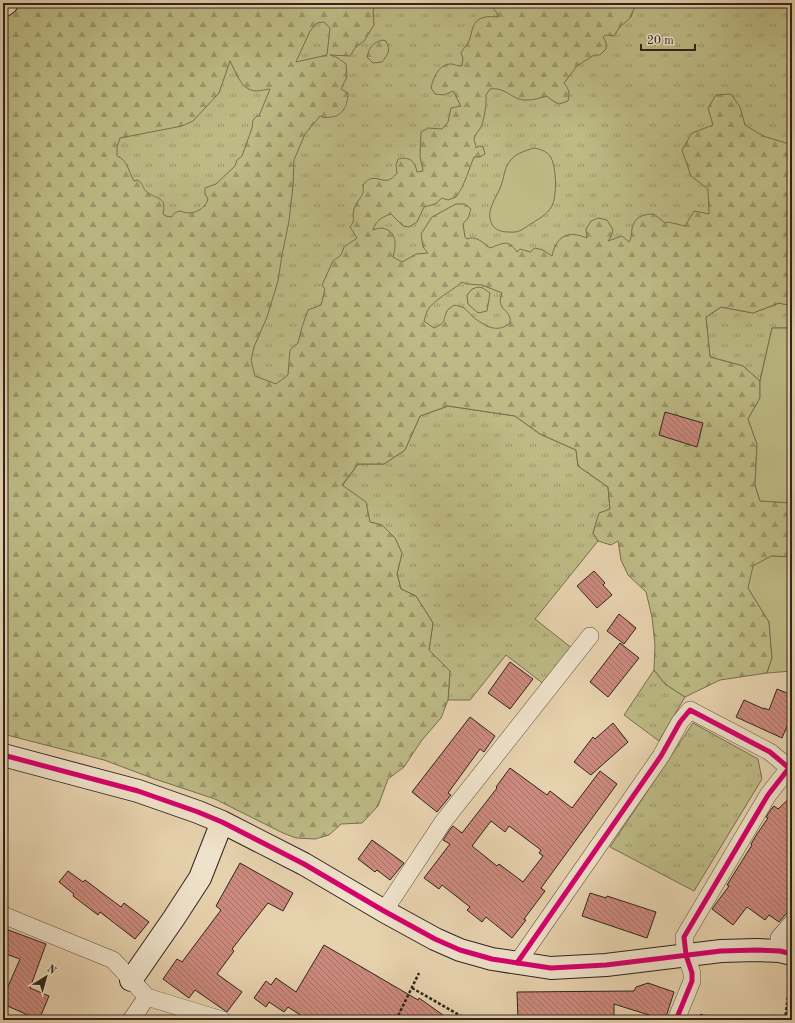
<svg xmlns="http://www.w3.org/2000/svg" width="795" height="1023" viewBox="0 0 795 1023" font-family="'Old Standard TT',serif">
	<defs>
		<pattern id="grass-tufts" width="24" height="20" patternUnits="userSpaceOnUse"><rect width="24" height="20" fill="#bdba85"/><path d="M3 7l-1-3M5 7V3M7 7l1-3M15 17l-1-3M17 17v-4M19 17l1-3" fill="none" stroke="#9a976c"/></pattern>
		<pattern id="forest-firs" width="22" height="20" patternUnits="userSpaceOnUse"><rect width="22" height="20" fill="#bdba85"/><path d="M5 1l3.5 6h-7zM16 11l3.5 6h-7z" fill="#9a976c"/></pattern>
		<pattern id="building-back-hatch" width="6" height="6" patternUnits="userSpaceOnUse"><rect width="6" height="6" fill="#cc8a7e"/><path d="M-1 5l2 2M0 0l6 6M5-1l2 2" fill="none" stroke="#a67167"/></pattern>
	</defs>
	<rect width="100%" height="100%" fill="#e7d2ae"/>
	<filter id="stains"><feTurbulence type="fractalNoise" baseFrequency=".005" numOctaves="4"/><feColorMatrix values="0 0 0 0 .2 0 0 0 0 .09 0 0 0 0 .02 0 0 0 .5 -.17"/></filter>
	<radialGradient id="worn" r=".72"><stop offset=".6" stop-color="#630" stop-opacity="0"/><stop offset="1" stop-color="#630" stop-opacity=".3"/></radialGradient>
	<path fill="url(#grass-tufts)" stroke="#766f52" d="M213,3H792V203L570,355L240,394L72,139Z
		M779,303L792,306V328H772L760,381L743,366L710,357L706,317L721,307L753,313Z
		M448,406L515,416L540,434L576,450L578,466L608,487L610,509L599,514L593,533L598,541L535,619L573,649L545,685L506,655L470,700H448L450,671L429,650L433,623L416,596L401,589L397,574L402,553L382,525L369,522L342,486L358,464H384L405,450L420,416Z
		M654,670L665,684L685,697L659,741L624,715Z
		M693,723L758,759L762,779L694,891L610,847Z"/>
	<path fill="url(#forest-firs)" stroke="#766f52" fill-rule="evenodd" d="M16,3H376L373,11L374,25L364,41L355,48L350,56L330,55L338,58L346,64L347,77L341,89L348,93C348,104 343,117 330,117C326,118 324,118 320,116L305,134L294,160L293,186L289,221L282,255L278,281L267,317L254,347L251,360L255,376L276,384L288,375L290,350L298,343L302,327L308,310L321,305L325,289L322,285L333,261L341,255L344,247L357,238L350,227C356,220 352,217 354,209C357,198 365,198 363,185C376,168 384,191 397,173L396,165L398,159C409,156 415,161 417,172L423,171L420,156L421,132L428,128L442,129L448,122L451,108L461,106L453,91L444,95L435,94L431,88C433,78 439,63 452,64C455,65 458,66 462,66L463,58L461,53C463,49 466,46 468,43C471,38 471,32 473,27C477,16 488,16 498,17L497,13L492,7L493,3H636L631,17L619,28L614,36L606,35L603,37L606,42V49L600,55H594L577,66L564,83C569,89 570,93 568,101L559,104L553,101L547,96C539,98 529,102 519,99C508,95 503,87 490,89L486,95C487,102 484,121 481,127C479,131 475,134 474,138C474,141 476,145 476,148L479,146L483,147L485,154L480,157H474C468,171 465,185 456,197L448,200L442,198L435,204L424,207L417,222L409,227L403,226L391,214C382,217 376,220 373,230C375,229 380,228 382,228C398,231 396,246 393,257L402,262L416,254L428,253L423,247L421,234L432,217L456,204H465L471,209L468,218L463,224L465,237L467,239C476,235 483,243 490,248C502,244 508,238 517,252L520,249L530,252L535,248L543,250L552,256C556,236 568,230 587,238L586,229L591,221L598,218L607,220L613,230L611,237L608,241L622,236L629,242C632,238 631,234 632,229C634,217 643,214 654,214L665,223L668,222L685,226L694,211L709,214L708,189L691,176L682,150L692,133L713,125L708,108L716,95L731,94L740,107L745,125L763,136L789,144L792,147V306L779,303L753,313L721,307L706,317L710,357L743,366L760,381V398L748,419L757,444L755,485L760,501L792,503V557L771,556L748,588L769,622L772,658L767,673L720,680L685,697L665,684L654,670L655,645L652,617L646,592L628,575L621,560L618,541L611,545L598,541L593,533L599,513L610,509L608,487L578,466L576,450L540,434L515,416L448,406L420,416L405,450L384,464H358L342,485L366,502L370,522L382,525L395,538L402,553L397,574L401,589L416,596L433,623L429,650L450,671L448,700L441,718L422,740L404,767L388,779L378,806L362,823L341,824L329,835L315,839L296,838L283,833L215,799L152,778L104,760L3,734V15ZM324,22L330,28L327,55L296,62L310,31L317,23ZM230,61C236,72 241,91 257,91C261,91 266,89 270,89L259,116H257L253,120L252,128L242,156L237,160L235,166L216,184L205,188V194L208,199C205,208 197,213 188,213C185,213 181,211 179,211C175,212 173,215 171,217L166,216L163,214C167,196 157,200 147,192C142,189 144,183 137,180L134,181C129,173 128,160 117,156V147L120,138L182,126L193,121L219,93ZM462,282L467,284L482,285L502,293C495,312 512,308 510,323C497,334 485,326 473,317C470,314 467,310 464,308C461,306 457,306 454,305C452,307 448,309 447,311C442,322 447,322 434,328L424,321C425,318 426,314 427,311C433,300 452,291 462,282Z
		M382,40L386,41C391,51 388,54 382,62L373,63L367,57C370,47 371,44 382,40Z
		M478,287L483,288L490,293L487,311L478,313L468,304L467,295L472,289Z"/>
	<path fill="#bdba85" stroke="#766f52" d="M534,148C540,149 546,151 550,156C557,166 557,196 552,206C547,215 537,220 529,225C522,230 518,233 509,232C503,232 497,231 493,226C484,212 496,199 501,186C504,178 504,168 510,161C516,153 525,151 534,148Z
		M772,328H792V503L760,501L755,485L757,444L748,419L760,398V381Z
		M771,556L792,557V671L767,673L772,658L769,622L748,588L753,566Z"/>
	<path fill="url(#building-back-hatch)" stroke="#2f241e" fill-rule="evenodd" d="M665,412L703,423L697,447L659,435Z
		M594,571L605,583L603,585L612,595L597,608L577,586Z
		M619,614L636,628L624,644L607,631Z
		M620,643L639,658L608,697L590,682Z
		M510,662L533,679L510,709L488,693Z
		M777,689L792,695V715L782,738L736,717L744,700L764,709V708L769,710Z
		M470,717L495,736L484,752L480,749L448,793L451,795L437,812L412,792Z
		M613,723L628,742L591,775L574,762L593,737L595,739Z
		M510,768L547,795L550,791L572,808L600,771L617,784L541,888L545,891L524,919L526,920L512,938L486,917L482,922L467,910L470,907L442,885L439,889L424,878L450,844L443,840L451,828L453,826L462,833L497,788L496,787ZM491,821L505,832L509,826L541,850L539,853L543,856L523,882L499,864L497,866L472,846Z
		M792,796V907L779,922L769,915L765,920L747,907L733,925L712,909L729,886L727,885L752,845L751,844L757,834L768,818L766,817L772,808L774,806L778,809Z
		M372,840L404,863L390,880L377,870L375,872L358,859Z
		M240,863L293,893L283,911L268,903L232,949L234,951L217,974L242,992L227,1012L195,990L189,998L163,979L177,959L182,962L221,910L216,906Z
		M68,871L83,882L85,880L121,907L124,903L149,922L135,939L100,912L98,915L73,896L74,894L59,882Z
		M590,893L606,898L607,896L656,912L647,938L582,916Z
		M3,928L46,944L30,988L49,996L39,1020L3,1004V998L20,959L3,953Z
		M324,945L418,1000L419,998L450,1020H308L288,1007L284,1012L269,1002L266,1007L254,998L266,981L271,985L276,978L296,992Z
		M648,983L674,992L665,1020L614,1004V1020H518L517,992L634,991L636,987Z"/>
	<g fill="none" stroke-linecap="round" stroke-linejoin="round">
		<g stroke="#5d5042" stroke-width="18">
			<path id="street" d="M384,911L443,822L590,636
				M3,915L113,960L147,997L222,1020
				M780,951L779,938L792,923
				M517,963L661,756L680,722L690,710L770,752L789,768L768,795L684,937L686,955L692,973V981L676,1020
				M131,1020L147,997"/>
		</g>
		<g stroke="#2f241e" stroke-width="24">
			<path id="secondary" d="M3,6L7,3
				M3,755L138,791L198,812L222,822L304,864L384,911L435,939L460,950L492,959L551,968L606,965L721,951L757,950L780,951L792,954
				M131,980L174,918L200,878L222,822"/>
		</g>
		<path stroke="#2f241e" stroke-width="2.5" stroke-dasharray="3 2" stroke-linecap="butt" d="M412,988L468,1020
			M700,1015L731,1020
			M396,1020L419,973
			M785,1020L788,996"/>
		<use href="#street" stroke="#efe2ca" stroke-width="17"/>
		<use href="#secondary" stroke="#efe2ca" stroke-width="22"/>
		<g stroke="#efe2ca" stroke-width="8">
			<path id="cycleway" d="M3,755L138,791L198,812L222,822L304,864L384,911L435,939L460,950L492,959L551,968L606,965L721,951L757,950L780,951L792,954
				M517,963L661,756L680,722L690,710L770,752L789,768L768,795L684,937L686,955L692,973V981L676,1020"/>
		</g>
		<use href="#cycleway" stroke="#d6006c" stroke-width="5"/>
	</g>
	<rect width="795" height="1023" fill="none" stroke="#e7d2ae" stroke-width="16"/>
	<rect x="4" y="4" width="787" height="1015" fill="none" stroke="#2f241e" stroke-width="2"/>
	<rect x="8" y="8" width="779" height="1007" fill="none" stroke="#2f241e"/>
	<g transform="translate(46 977) rotate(37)" stroke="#efe2ca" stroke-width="3" paint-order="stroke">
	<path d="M0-3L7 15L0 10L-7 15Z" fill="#2f241e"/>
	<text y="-6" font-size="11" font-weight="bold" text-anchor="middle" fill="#2f241e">N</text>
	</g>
	<path d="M641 44v6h54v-6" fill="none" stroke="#2f241e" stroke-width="2"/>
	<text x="647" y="44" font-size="12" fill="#2f241e" stroke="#efe2ca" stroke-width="3" paint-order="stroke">20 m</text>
	<rect width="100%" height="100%" filter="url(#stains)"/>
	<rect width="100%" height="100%" fill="url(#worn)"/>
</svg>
